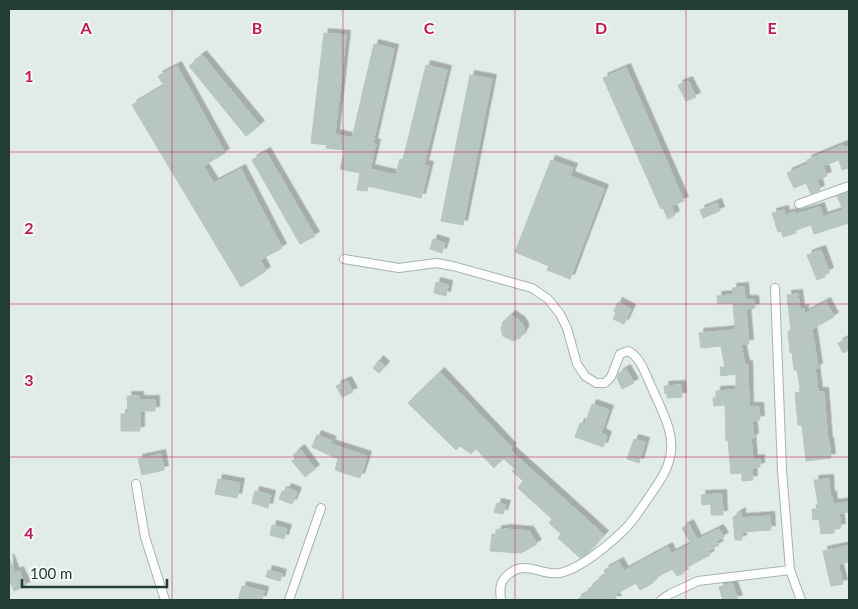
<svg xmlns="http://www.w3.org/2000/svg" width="858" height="609" viewBox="0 0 858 609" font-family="Lato,sans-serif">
	<defs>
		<filter id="shadow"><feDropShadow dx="4.5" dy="-4.5" stdDeviation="0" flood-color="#0004"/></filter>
	</defs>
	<rect width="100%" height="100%" fill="#e2ece7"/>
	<path fill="#b7c7c0" stroke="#b4c6bd" filter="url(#shadow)" d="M324,33L346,35L335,134L352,138L374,44L394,49L373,143L376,144L370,169L396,175L400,159L403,160L426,65L447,70L424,165L429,166L421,198L368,186L367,191L357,190L360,173L340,169L345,150L326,148L327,145L311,143Z
		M202,55L260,125L246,136L189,66Z
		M177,66L225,153L203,166L214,183L241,169L282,248L260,260L266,271L241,287L132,105L164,86L158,76Z
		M626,68L684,201L671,206L675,215L668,219L663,208L661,209L603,78Z
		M470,75L492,79L463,225L441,221Z
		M688,81L696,97L686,101L678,85Z
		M843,145L844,148L849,146V168L842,170L839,160L823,166L827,176L817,180L820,190L811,194L806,183L794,188L787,173L808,164L807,160Z
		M266,152L315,236L300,244L252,160Z
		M551,160L573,168L570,176L604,189L570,279L547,270L549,266L515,252Z
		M849,192V225V223L814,234L811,225L795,230L796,233L783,237L781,231L778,232L772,213L784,210L785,215L795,212L796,214L820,207L823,217L843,210L837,196Z
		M717,203L720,211L703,218L700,210Z
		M433,239L445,243L442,253L430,249Z
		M821,250L829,272L824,274L825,277L817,280L807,255Z
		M436,282L448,285L446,296L434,293Z
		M744,287L745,300H754L755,308L746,309L749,344H741L745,365H748L749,407H759L760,420L752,421L754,438H751L753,460L760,459V467L752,468L753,480L742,481V473L731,474L728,440L726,441L725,405L714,406L713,398H716V391L736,390V374L721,376L720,367H725L721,346L701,348L699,333L735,330L733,303L718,304L717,296L733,295L732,288Z
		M798,294L800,310L804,309V314L826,302L834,317L812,329L818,368H815L818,392H824L828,442H829L831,458L806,461L802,425H798L795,393L801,392L797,370H794L792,352L790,353L788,331H791L787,295Z
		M618,302L631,309L624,324L613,319L616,313L614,311Z
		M511,315L520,321L524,327V331L520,338L513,341L503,336L501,329L503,322Z
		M849,338V350L843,353L838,343Z
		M379,360L385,366L379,373L373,368Z
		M626,369L634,383L622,389L617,378L619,373Z
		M440,372L512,448L510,450L604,535L588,553L580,558L558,538L561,534L549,523L552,519L518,488L523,481L512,471L515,469L503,458L494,468L476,449L471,454L460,446L456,450L408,403Z
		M347,381L353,392L342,397L336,386Z
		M681,385L682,397L667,398V393L665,394L664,386Z
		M127,396H139V400H155V411H140V431H121V414H128Z
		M592,404L609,410L601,433L607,436L603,447L575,437L580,423L585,424Z
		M317,435L332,441L330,444L367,456L360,478L335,470L338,459L312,447Z
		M634,439L645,442L639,463L627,459Z
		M300,449L315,469L305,477L292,461L295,458L293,455Z
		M161,454L164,470L142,475L138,459Z
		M218,479L240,483L237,498L215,494Z
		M829,479L830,496H832L833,504L849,502V512L839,513L841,528L834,529V533L821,534L819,519L813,520L812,509H819L814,480Z
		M287,488L297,492L292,504L279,499L282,491L285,492Z
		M255,491L271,495L268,508L252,503Z
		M722,494L723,515H711V504L702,505L701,495Z
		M497,503L506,505L503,514L494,512Z
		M741,512V518L770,516L771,530L742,532V540H735L733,517Z
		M689,524L697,540L719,529L724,537L716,541L719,545L708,551L710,555L682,570L684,573L677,576L672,569L652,580L653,583L640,590L636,583L614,595L617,600H576L590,592L588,589L596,584L595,582L606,574L604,570L619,562L624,571L668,547L671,554L691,544L682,528Z
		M272,525L287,529L284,539L270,535Z
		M504,529L529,531L537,544L521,553L490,551L492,534H497V530H504Z
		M846,546H849V554L848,555L849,562L838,564L843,584L831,586L823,551Z
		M9,558L15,573L19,571L26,586L14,591L9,579Z
		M268,570L282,574L280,581L266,577Z
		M732,583L738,600H723L719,587Z
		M242,586L264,591L262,600H238Z"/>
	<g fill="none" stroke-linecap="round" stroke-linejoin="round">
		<g stroke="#a5b4ae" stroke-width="10">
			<path id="minor" d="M799,204L849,186
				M344,259L399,268L436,263L453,266L532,288L548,299L560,314L567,328L577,364L585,376L596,383H605L611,377L620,354L628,351C641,357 646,376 652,388C661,409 676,434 670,457C667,472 657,485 649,497C641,508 633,522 623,531C607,546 585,565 564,572C542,579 523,555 504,579C499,585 500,593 501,600
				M775,288L782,470L790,570L801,600
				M136,484L145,537L165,600
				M289,600L321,508
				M661,600L670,594L698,581L790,570"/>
		</g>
		<use href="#minor" stroke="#fff" stroke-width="8"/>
	</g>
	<path fill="none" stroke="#c2185b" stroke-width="1" stroke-opacity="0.55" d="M172,9V600M343,9V600M515,9V600M686,9V600M9,152H849M9,304H849M9,457H849"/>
	<g font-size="16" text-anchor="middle" font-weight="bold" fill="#c2185b" stroke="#f3f9f5" stroke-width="4" stroke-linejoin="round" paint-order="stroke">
		<text x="86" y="34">A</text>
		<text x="257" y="34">B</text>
		<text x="429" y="34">C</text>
		<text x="601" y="34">D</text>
		<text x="772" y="34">E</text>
		<text x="29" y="82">1</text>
		<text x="29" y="234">2</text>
		<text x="29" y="386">3</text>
		<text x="29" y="539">4</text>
	</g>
	<rect width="858" height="609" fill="none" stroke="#223e34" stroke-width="20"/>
	<path d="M22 579v8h145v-8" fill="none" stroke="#223e34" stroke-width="2.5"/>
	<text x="30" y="579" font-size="15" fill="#223e34" stroke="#f3f9f5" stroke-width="4" paint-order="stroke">100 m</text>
</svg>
